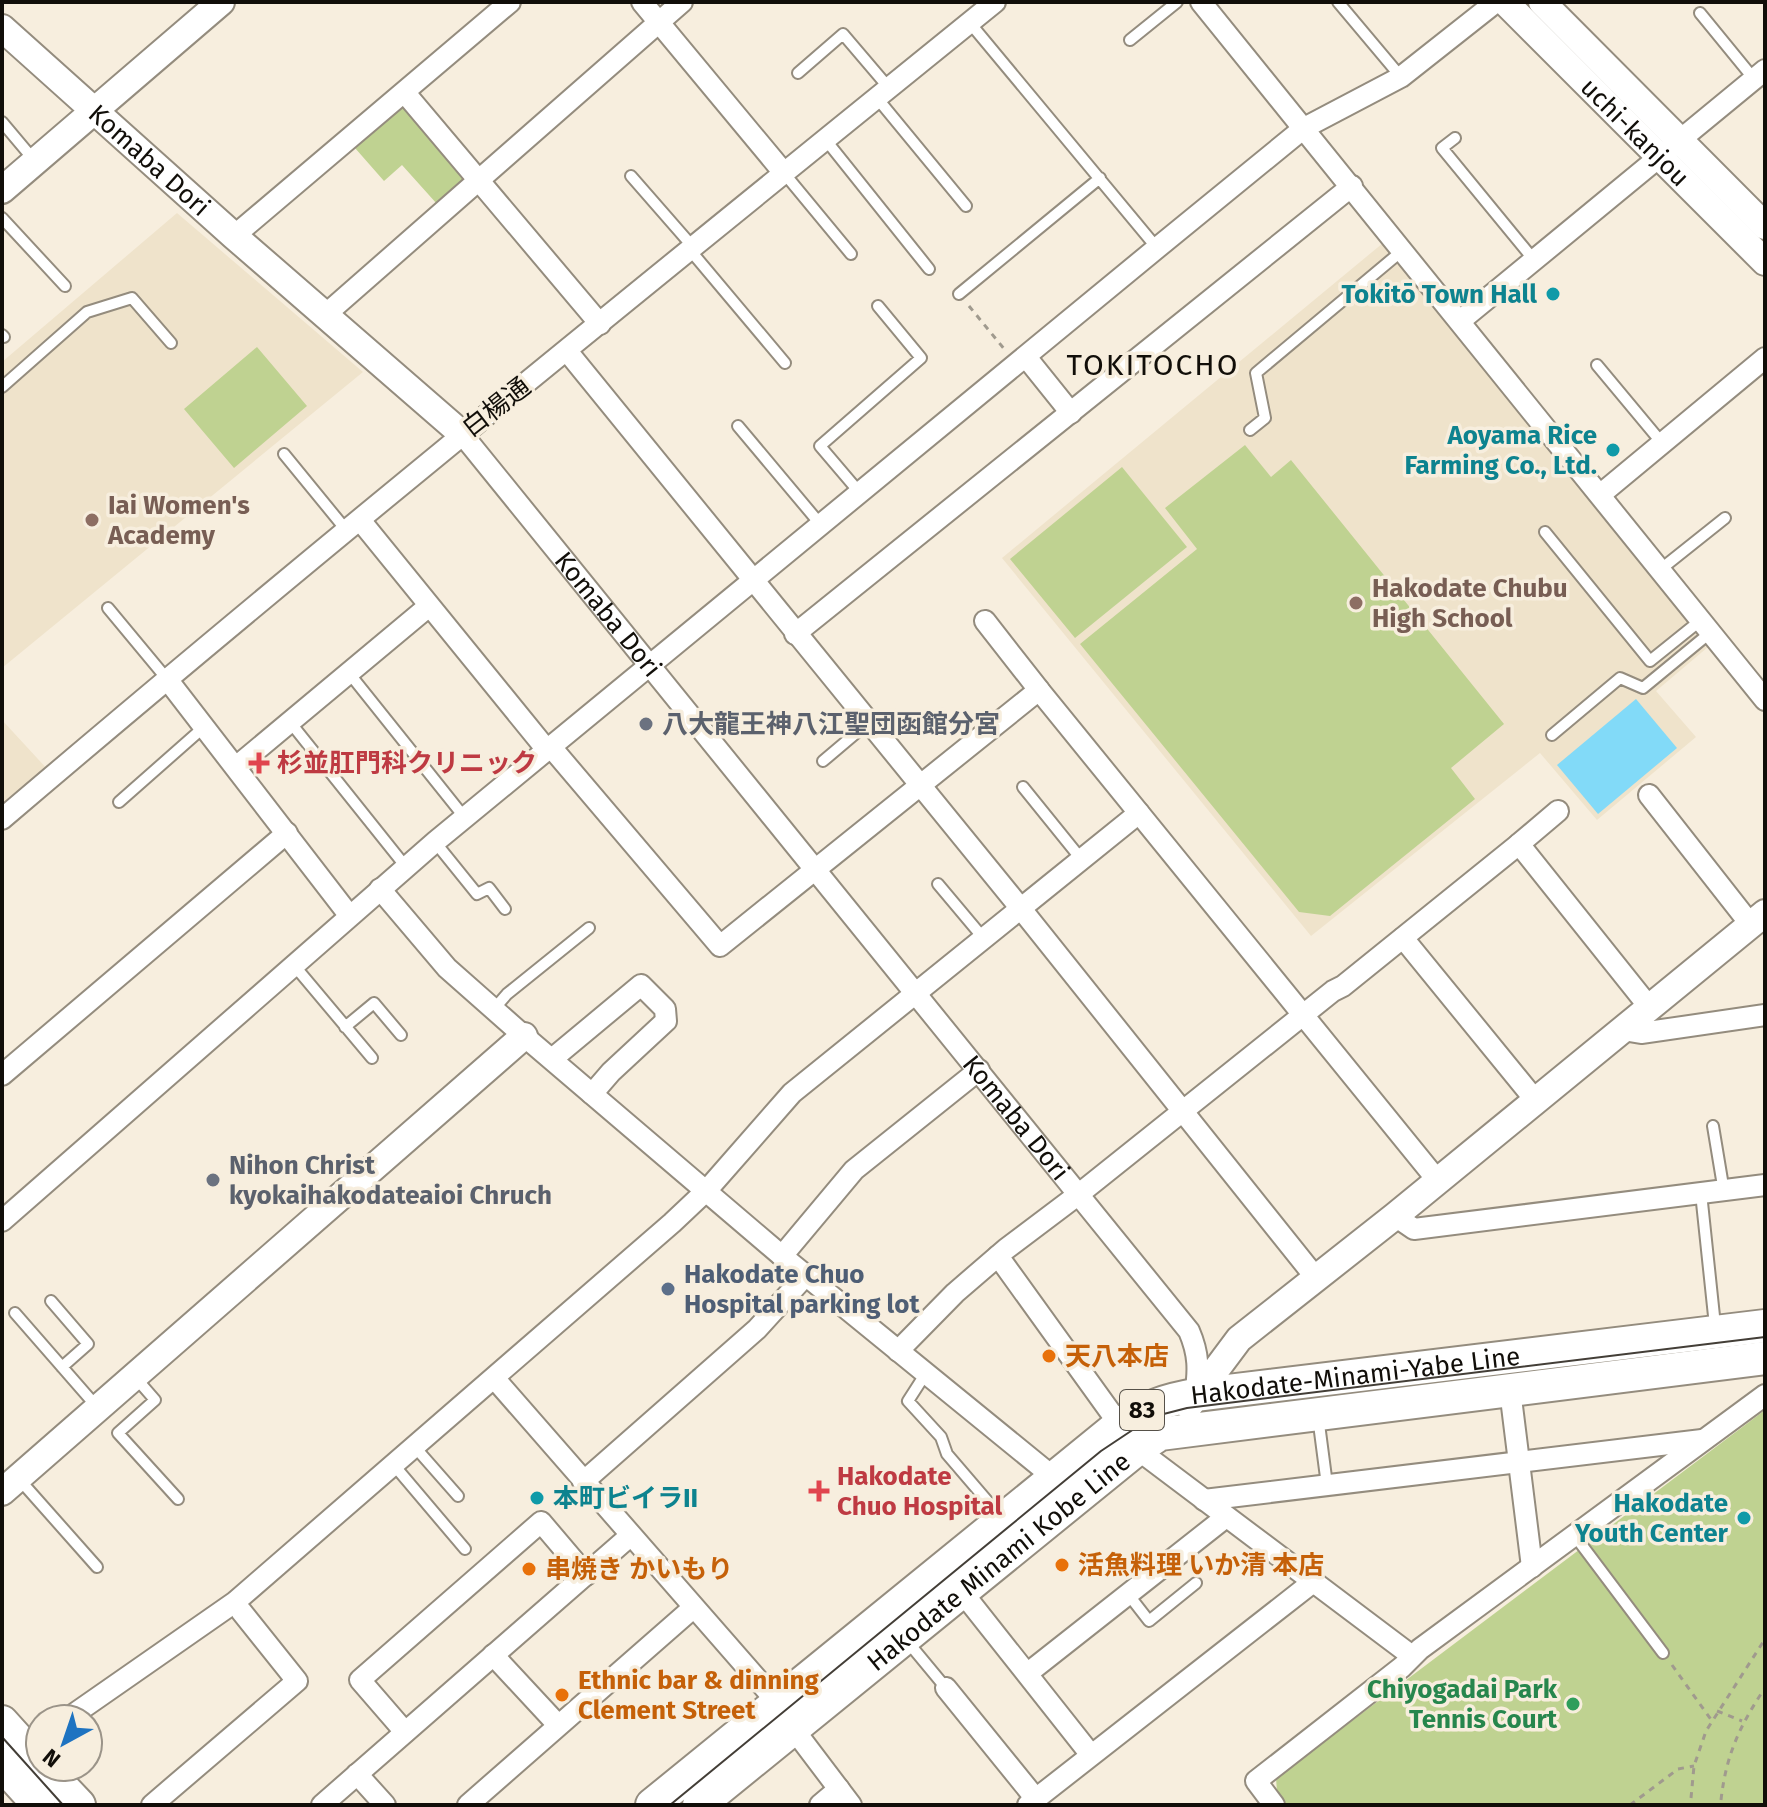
<svg xmlns="http://www.w3.org/2000/svg" width="1767" height="1807" viewBox="0 0 1767 1807" font-family="'Fira Sans','Noto Sans JP',sans-serif">
	<rect width="100%" height="100%" fill="#f7eede"/>
	<path fill="#efe3cb" d="M177,213L363,372L2,668V362Z
		M1383,243L1708,647L1656,691L1696,737L1597,820L1540,753L1311,936L1002,558Z
		M2,720L49,771L2,811Z"/>
	<path fill="#bfd291" d="M404,106L470,174L437,204L402,165L384,181L355,148Z
		M257,347L307,406L234,468L184,409Z
		M1245,445L1271,477L1291,460L1504,724L1451,768L1475,799L1330,916L1299,912L1080,644L1197,549L1165,508Z
		M1122,467L1187,547L1075,638L1010,559Z
		M1765,1410V1805H1286L1277,1792L1276,1778Z"/>
	<path fill="#82daf8" d="M1636,699L1677,748L1598,814L1557,765Z"/>
	<g fill="none" stroke-linecap="round" stroke-linejoin="round">
		<g stroke="#948c7e" stroke-width="14">
			<path id="service" d="M1338,2L1401,77
				M1700,13L1754,79
				M970,23L1157,248
				M1130,40L1177,2
				M798,73L843,34L889,88
				M877,98L966,206
				M2,122L34,160
				M1455,138L1442,148L1534,260
				M825,139L929,269
				M784,173L851,254
				M631,176L693,247
				M2,218L65,286
				M690,250L785,363
				M959,294L1100,178
				M2,335L4,337
				M1597,365L1662,443
				M2,387L87,312L132,298L171,343
				M738,426L821,525
				M1250,430L1265,418L1256,373L1403,250
				M284,454L347,531
				M860,493L820,446L921,358L878,306
				M1545,532L1650,661L1701,620
				M1661,569L1725,518
				M108,608L167,679
				M349,673L465,818
				M290,722L406,867
				M1552,735L1620,678L1643,688L1711,632
				M823,761L868,723
				M1023,787L1082,860
				M119,802L204,727
				M435,842L477,894L489,888L505,909
				M938,884L985,940
				M293,964L372,1058
				M494,1009L507,994L589,928
				M345,1027L374,1003L401,1035
				M1713,1126L1722,1180
				M1701,1193L1714,1316
				M51,1301L88,1344L62,1367
				M15,1313L97,1407
				M926,1373L908,1401L941,1437L947,1454L1001,1517
				M135,1377L155,1400L118,1433L178,1499
				M1319,1424L1327,1485
				M414,1446L458,1496
				M393,1464L465,1549
				M19,1479L97,1567
				M1575,1536L1663,1653
				M1128,1594L1149,1621L1196,1583
				M912,1647L946,1688"/>
		</g>
		<g stroke="#948c7e" stroke-width="24">
			<g id="minor">
				<path d="M642,2L784,173"/>
				<path d="M1201,2L1765,700"/>
				<path d="M405,93L600,324"/>
				<path d="M234,236L510,2"/>
				<path d="M325,315L682,2"/>
				<path d="M1460,321L1765,70"/>
				<path d="M567,351L1022,910L1316,1278"/>
				<path d="M1026,357L1071,413"/>
				<path id="s1" d="M462,434L1189,1331C1199,1354 1199,1371 1195,1395"/>
				<path d="M1601,494L1765,358"/>
				<path d="M360,520L547,750"/>
				<path d="M985,621L1039,690"/>
				<path d="M795,634L1352,186"/>
				<path d="M167,679L349,915"/>
				<path d="M551,747L720,946L1039,690L1438,1181"/>
				<path d="M236,767L429,606"/>
				<path d="M1649,795L1751,925"/>
				<path d="M2,819C328,541 662,272 995,2"/>
				<path d="M1519,844L1558,811"/>
				<path d="M380,889L447,968L524,1036L782,1256L1063,1485"/>
				<path d="M1403,938L1536,1101"/>
				<path d="M1623,1030L1641,1033L1765,1015"/>
				<path d="M552,1059L641,985L665,1009L666,1021L611,1072L592,1094"/>
				<path d="M2,1075L287,833"/>
				<path d="M1395,1216L1414,1229L1765,1185"/>
				<path d="M2,1221L435,842L1157,248L1304,128L1401,77L1496,2"/>
				<path d="M782,1256L854,1170L979,1070"/>
				<path d="M998,1256L1137,1449L1412,1656"/>
				<path d="M898,1351L955,1293L1006,1249L1079,1194L1333,991L1343,986L1519,844L1650,1008"/>
				<path d="M495,1379L778,1703L801,1739L851,1805"/>
				<path d="M1510,1390L1532,1567"/>
				<path d="M583,1482L757,1329L806,1275"/>
				<path d="M1204,1500L1702,1440"/>
				<path d="M962,1592L1091,1755"/>
				<path d="M493,1655L558,1725"/>
				<path d="M1028,1673L1226,1517"/>
				<path d="M946,1688L1036,1799"/>
				<path d="M67,1719L235,1602L672,1223L707,1190L792,1093L1139,813"/>
				<path d="M405,1732L360,1680L541,1522L586,1575"/>
				<path d="M357,1774L385,1805"/>
				<path d="M152,1805L297,1681L241,1611"/>
				<path d="M322,1805L630,1536"/>
				<path d="M468,1805L693,1608"/>
				<path d="M820,1805L839,1789"/>
				<path d="M1028,1805L1313,1582"/>
				<path d="M1274,1805L1256,1781L1402,1667L1420,1649L1765,1395"/>
			</g>
		</g>
		<g stroke="#948c7e" stroke-width="30">
			<g id="tertiary">
				<path id="s2" d="M1505,2L1765,262"/>
				<path d="M1542,2L1765,226"/>
				<path id="s3" d="M2,28L234,236L462,434"/>
				<path d="M2,190L221,2"/>
				<path d="M1189,1406L1239,1339L1395,1216L1765,913"/>
				<path d="M2,1492L524,1036"/>
			</g>
		</g>
		<g stroke="#948c7e" stroke-width="36">
			<g id="primary">
				<path d="M2,1722L40,1764"/>
				<path d="M2,1764L39,1805"/>
				<path d="M43,1767L79,1805"/>
				<path id="s4" d="M652,1805L1123,1422C1147,1407 1166,1400 1195,1395L1765,1326"/>
				<path id="s5" d="M699,1805L1137,1449L1160,1434L1765,1358"/>
			</g>
		</g>
		<path stroke="#a09a8e" stroke-width="3" stroke-dasharray="6 6" stroke-linecap="butt" d="M969,306L1005,350
			M1672,1665L1712,1721
			M1717,1711L1742,1721
			M1691,1798L1694,1766L1706,1731L1765,1639
			M1721,1800C1726,1755 1740,1725 1765,1688
			M1630,1805L1678,1769L1694,1766"/>
		<use href="#service" stroke="#fff" stroke-width="10"/>
		<use href="#minor" stroke="#fff" stroke-width="20"/>
		<use href="#tertiary" stroke="#fff" stroke-width="26"/>
		<use href="#primary" stroke="#fff" stroke-width="32"/>
		<path stroke="#433e37" stroke-width="2" d="M2,1737L63,1805
			M670,1805L1101,1451L1152,1417L1187,1408L1765,1337"/>
	</g>
	<g fill="#0f9aa8" stroke="#f7eede" stroke-width="3">
		<circle cx="1553" cy="294" r="8"/>
		<circle cx="1613" cy="450" r="8"/>
		<circle cx="537" cy="1498" r="8"/>
		<circle cx="1744" cy="1518" r="8"/>
	</g>
	<g fill="#8d6e63" stroke="#f7eede" stroke-width="3">
		<circle cx="92" cy="520" r="8"/>
		<circle cx="1356" cy="603" r="8"/>
	</g>
	<g fill="#6b7280" stroke="#f7eede" stroke-width="3">
		<circle cx="646" cy="724" r="8"/>
		<circle cx="213" cy="1180" r="8"/>
	</g>
	<g fill="#e0444e" stroke="#f7eede" stroke-width="3">
		<path d="M255 751h8v8h8v8h-8v8h-8v-8h-8v-8h8z"/>
		<path d="M815 1479h8v8h8v8h-8v8h-8v-8h-8v-8h8z"/>
	</g>
	<circle fill="#5c6f8a" stroke="#f7eede" stroke-width="3" cx="668" cy="1289" r="8"/>
	<g fill="#e8710a" stroke="#f7eede" stroke-width="3">
		<circle cx="1049" cy="1356" r="8"/>
		<circle cx="1062" cy="1565" r="8"/>
		<circle cx="529" cy="1569" r="8"/>
		<circle cx="562" cy="1695" r="8"/>
	</g>
	<circle fill="#2e9e5b" stroke="#f7eede" stroke-width="3" cx="1573" cy="1704" r="8"/>
	<g text-anchor="middle" stroke-width="7" stroke-linejoin="round" paint-order="stroke">
		<rect fill="#f7eede" stroke="#565149" stroke-width="2" x="1120" y="1390" width="44" height="40" rx="6"/>
		<g font-size="24" font-weight="bold" fill="#110e09">
			<text x="1142" y="1418">83</text>
		</g>
		<g font-size="26" fill="#110e09" stroke="#f7eede">
			<text dy="9" stroke="none"><textPath href="#s2" startOffset="184">uchi-kanjou</textPath></text>
			<text dy="9" stroke="none"><textPath href="#s3" startOffset="198">Komaba Dori</textPath></text>
			<text transform="translate(496 407) rotate(-38)" y="9">白楊通</text>
			<text dy="9" stroke="none"><textPath href="#s1" startOffset="232">Komaba Dori</textPath></text>
			<text dy="9" stroke="none"><textPath href="#s1" startOffset="880">Komaba Dori</textPath></text>
			<text dy="9" stroke="none"><textPath href="#s4" startOffset="846">Hakodate-Minami-Yabe Line</textPath></text>
			<text dy="9" stroke="none"><textPath href="#s5" startOffset="386">Hakodate Minami Kobe Line</textPath></text>
		</g>
		<g font-size="26" font-weight="bold" fill="#0d838f" stroke="#f7eede" text-anchor="end">
			<text x="1537" y="303">Tokitō Town Hall</text>
			<text x="1597" y="444">Aoyama Rice<tspan x="1597" dy="30">Farming Co., Ltd.</tspan></text>
			<text x="553" y="1507" text-anchor="start">本町ビイラII</text>
			<text x="1728" y="1512">Hakodate<tspan x="1728" dy="30">Youth Center</tspan></text>
		</g>
		<g font-size="26" font-weight="bold" fill="#785e54" stroke="#f7eede" text-anchor="start">
			<text x="108" y="514">Iai Women's<tspan x="108" dy="30">Academy</tspan></text>
			<text x="1372" y="597">Hakodate Chubu<tspan x="1372" dy="30">High School</tspan></text>
		</g>
		<g font-size="26" font-weight="bold" fill="#5b616d" stroke="#f7eede" text-anchor="start">
			<text x="662" y="733">八大龍王神八江聖団函館分宮</text>
			<text x="229" y="1174">Nihon Christ<tspan x="229" dy="30">kyokaihakodateaioi Chruch</tspan></text>
		</g>
		<g font-size="26" font-weight="bold" fill="#be3a42" stroke="#f7eede" text-anchor="start">
			<text x="277" y="772">杉並肛門科クリニック</text>
			<text x="837" y="1485">Hakodate<tspan x="837" dy="30">Chuo Hospital</tspan></text>
		</g>
		<g font-size="26" font-weight="bold" fill="#4e5e75" stroke="#f7eede" text-anchor="start">
			<text x="684" y="1283">Hakodate Chuo<tspan x="684" dy="30">Hospital parking lot</tspan></text>
		</g>
		<g font-size="26" font-weight="bold" fill="#c56008" stroke="#f7eede" text-anchor="start">
			<text x="1065" y="1365">天八本店</text>
			<text x="1078" y="1574">活魚料理 いか清 本店</text>
			<text x="545" y="1578">串焼き かいもり</text>
			<text x="578" y="1689">Ethnic bar &amp; dinning<tspan x="578" dy="30">Clement Street</tspan></text>
		</g>
		<g font-size="26" font-weight="bold" fill="#27864d" stroke="#f7eede" text-anchor="end">
			<text x="1557" y="1698">Chiyogadai Park<tspan x="1557" dy="30">Tennis Court</tspan></text>
		</g>
		<g font-size="30" letter-spacing="2" fill="#110e09" stroke="#f7eede">
			<text x="1153" y="375">TOKITOCHO</text>
		</g>
	</g>
	<rect width="1767" height="1807" fill="none" stroke="#110e09" stroke-width="8"/>
	<g transform="translate(64 1743) rotate(220)"><circle r="38" fill="#f7eede" stroke="#9b9489" stroke-width="2"/>
	<path d="M0-6L14 30L0 20L-14 30Z" fill="#1e73c1"/>
	<text y="-12" font-size="22" font-weight="bold" text-anchor="middle" fill="#110e09">N</text>
	</g>
</svg>
